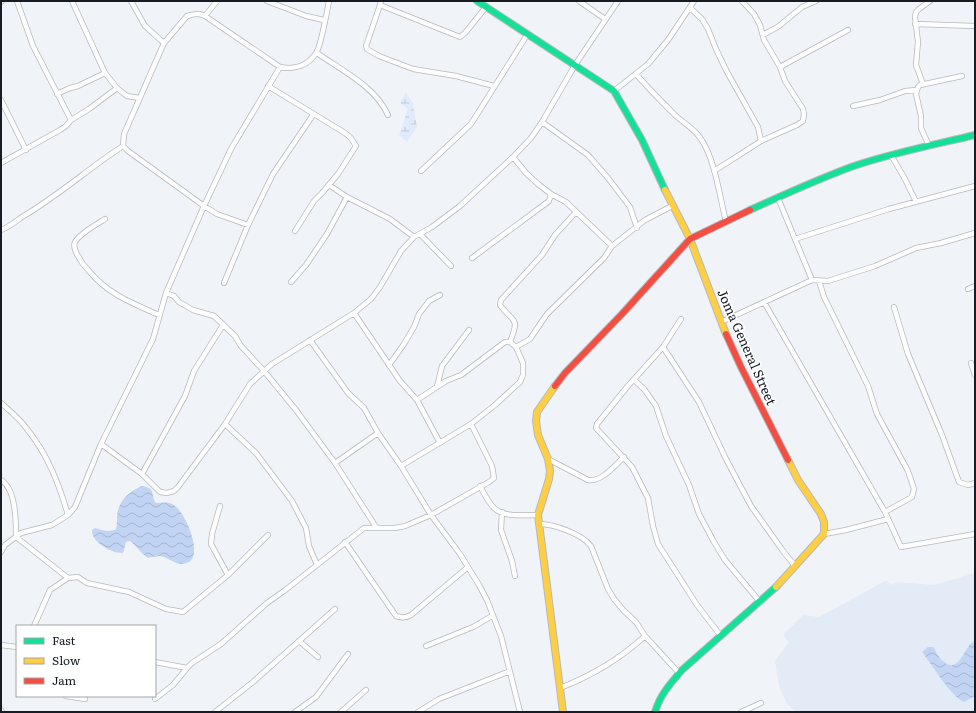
<svg xmlns="http://www.w3.org/2000/svg" width="976" height="713" viewBox="0 0 976 713" font-family="Literata,serif">
	<defs>
		<pattern id="wetland-marsh" width="20" height="14" patternUnits="userSpaceOnUse"><rect width="20" height="14" fill="#e1ebfb"/><path d="M1 5h8M5 5V1M11 12h8M15 12V8" fill="none" stroke="#c0c9d7"/></pattern>
		<pattern id="water-waves" width="16" height="10" patternUnits="userSpaceOnUse"><rect width="16" height="10" fill="#c2d4f3"/><path d="M0 5q4-4 8 0t8 0" fill="none" stroke="#a6b5d0"/></pattern>
	</defs>
	<rect width="100%" height="100%" fill="#f0f4f8"/>
	<path fill="#e3ebf6" d="M975,573V712H795L786,702L779,686L775,661L789,642L783,635L803,615L819,617L887,580L890,585L897,582L934,585Z"/>
	<path fill="url(#wetland-marsh)" d="M406,92L413,104L417,127L407,142L399,135L408,109L400,103Z"/>
	<path fill="url(#water-waves)" d="M142,486C157,488 150,495 156,503C162,503 168,501 174,505C185,512 203,553 189,562C177,568 171,558 160,556C156,556 152,557 148,558C141,554 137,546 130,541L126,542L123,553C112,554 91,542 92,530L95,528C102,530 109,533 116,529C117,525 117,521 117,517C118,501 128,492 142,486Z
		M975,640V696L964,702C951,697 932,664 922,652L928,647H933C936,651 938,657 942,660C955,674 962,656 968,647C970,644 972,643 975,640Z"/>
	<g fill="none" stroke-linecap="round" stroke-linejoin="round">
		<g stroke="#b5b9be" stroke-width="6">
			<path id="street" d="M131,1L145,26L164,43
				M267,1L306,16L324,20
				M329,1C327,11 321,47 316,53C308,66 294,70 280,67L231,149L204,206L166,293L174,296L179,302L193,310L214,316L235,336L241,346L264,371L296,410L335,463L376,527
				M381,1L380,5L460,37L465,33L486,7
				M579,1L605,19
				M742,1L754,14L760,25L764,40L780,67L785,81L803,109L804,114L803,121L797,125L761,141
				M1,2L2,1
				M380,5L366,46L367,49L379,56L413,69L456,76L494,86
				M690,8L702,19L708,29L716,49L726,70L758,127L761,141L758,143L714,171
				M205,16L217,1
				M915,24L975,26
				M763,35L779,26L802,7L816,1
				M317,53C341,70 375,86 388,115
				M780,67L848,30
				M636,74C648,88 661,101 674,114C683,123 694,128 701,139C715,159 720,198 726,222
				M923,84L916,65L918,42L915,17L916,12L919,9L930,1
				M268,86L345,133L351,138L356,146L338,174L322,193L314,201L295,231
				M117,88L127,96L139,98
				M614,91L648,64L668,40L694,1
				M57,94L70,88L78,86L105,73
				M1,100L26,150
				M853,106L880,100L905,91L917,90
				M71,120L89,109L117,88L105,73L72,1
				M542,122L588,155L608,178L630,207L637,228
				M929,146L921,128V116L916,94L918,87L920,85L925,84L962,76
				M891,155L905,179L916,202
				M513,157L526,173L538,184L551,194L566,202L612,246
				M1,163L60,130L66,126L71,120L33,46L17,1
				M421,171L471,124L527,35
				M329,185L347,197L390,219L414,237
				M105,219C97,224 79,234 75,242C73,246 76,253 78,256C81,262 85,267 89,271C109,295 132,303 159,315
				M248,225L217,214L204,206L128,151L123,146L124,134L164,43L187,16C194,14 199,13 205,16L280,67
				M1,230C9,227 15,222 22,217C58,196 89,168 123,146
				M420,234L451,266
				M795,239L889,209L975,186
				M472,258L541,207L549,201L551,194
				M812,280L828,281L875,266L916,248L941,243L975,233
				M819,281L824,297L868,386L877,414L908,471L914,489L912,497L885,512
				M291,282L306,265L327,234L347,197
				M224,283L248,225L273,174L313,115
				M968,289L975,286
				M764,302L885,512L901,547L975,534
				M894,307L908,354L942,435L959,482L968,485L975,483
				M354,313L400,381L417,400L440,443
				M681,319L663,347L627,387L597,424L596,428L632,467L648,498L653,526L658,544L697,605L721,636
				M721,322L812,280L778,198
				M310,340L348,393L364,408L378,433L401,466L431,515L460,554L479,585L487,600L501,636L520,712
				M510,342C520,316 514,324 500,305L501,300L542,255L555,235L576,212
				M663,347L699,402L726,459L751,506L783,551L795,566
				M971,363L975,375
				M389,365L404,344L414,327L419,314L429,301L440,295
				M634,380L644,389L656,406L666,436L689,485L699,514L714,542L725,560L760,602
				M437,387L442,366L469,330
				M417,400L446,381L461,375L505,342H510L516,347L530,339L547,314L604,258L612,246L645,220L672,206
				M1,403C10,411 20,419 27,429C48,455 59,484 68,515
				M225,424L256,453L292,501L306,528L309,546L317,565
				M101,444L142,474L160,492L167,493L174,491L178,487L225,424L250,384L272,364L354,313L371,299L380,287L401,251L414,237L432,227L460,206L513,157L531,138L542,122L575,65L618,1
				M548,459L588,480C602,482 614,466 624,457
				M335,463L378,433
				M401,466L471,424L495,405L520,382L523,375V363L516,347
				M142,474L185,396L194,371L223,325
				M1,480C16,489 16,521 16,537L68,578L78,577L87,583L129,592L166,609L183,612L228,575L268,535
				M480,486C484,493 488,502 494,508C505,518 524,515 538,515
				M220,506L212,534L211,544L228,575
				M502,512L501,530L512,561L515,576
				M539,524C554,524 582,534 591,546L608,589L614,599L624,611L636,622L645,636L679,673
				M824,534L846,530L888,519
				M345,542L396,616C403,618 405,618 411,615L468,567
				M1,552L5,545L21,533L52,525L68,515L75,507L101,444L153,339L166,293
				M34,626L50,590L68,578
				M299,641L318,657
				M1,645L17,647
				M426,646L473,627L492,616
				M155,662L187,668L192,663L221,644L267,603L284,591L364,528H395L405,526L431,515L489,482L494,478L492,466L471,424
				M560,688C591,676 620,659 645,636
				M66,696L85,699
				M155,699L173,685L187,668
				M1,710L2,712
				M215,712L253,682L335,609
				M295,712L316,697L348,654
				M341,712L366,690
				M418,712L439,699L510,671
				M741,712L761,703"/>
		</g>
		<g stroke="#b5b9be" stroke-width="8">
			<path id="fast" d="M477,1L614,91L642,140L665,190
				M750,210C783,195 816,180 851,167C891,153 933,145 975,135
				M655,712C660,695 670,684 682,670L776,587"/>
		</g>
		<g stroke="#b5b9be" stroke-width="8">
			<path id="slow" d="M665,190L690,239L726,334
				M555,386L537,412L536,421L538,435L548,459L550,471L549,479L538,515L563,712
				M776,587L824,534V522L821,514L798,480L788,460"/>
		</g>
		<g stroke="#b5b9be" stroke-width="8">
			<path id="jam" d="M726,334L741,367L788,460
				M555,386L565,373L622,314L690,239L750,210"/>
		</g>
		<use href="#street" stroke="#fdfdfe" stroke-width="4.5"/>
		<use href="#fast" stroke="#16e098" stroke-width="6"/>
		<use href="#slow" stroke="#ffcf43" stroke-width="6"/>
		<use href="#jam" stroke="#f24e42" stroke-width="6"/>
	</g>
	<g text-anchor="middle" stroke-width="3.5" stroke-linejoin="round" paint-order="stroke">
		<g font-size="13" fill="#171c24" stroke="#fff">
			<text transform="translate(747 347) rotate(66)" y="5">Joma General Street</text>
		</g>
	</g>
	<rect width="976" height="713" fill="none" stroke="#171c24" stroke-width="4"/>
	<rect x="16" y="625" width="140" height="72" fill="#ffffff" stroke="#a2a4a7"/>
	<rect x="24" y="638" width="20" height="6" fill="#16e098" stroke="#a2a4a7"/>
	<text x="52" y="645" font-size="12" fill="#171c24">Fast</text>
	<rect x="24" y="658" width="20" height="6" fill="#ffcf43" stroke="#a2a4a7"/>
	<text x="52" y="665" font-size="12" fill="#171c24">Slow</text>
	<rect x="24" y="678" width="20" height="6" fill="#f24e42" stroke="#a2a4a7"/>
	<text x="52" y="685" font-size="12" fill="#171c24">Jam</text>
</svg>
